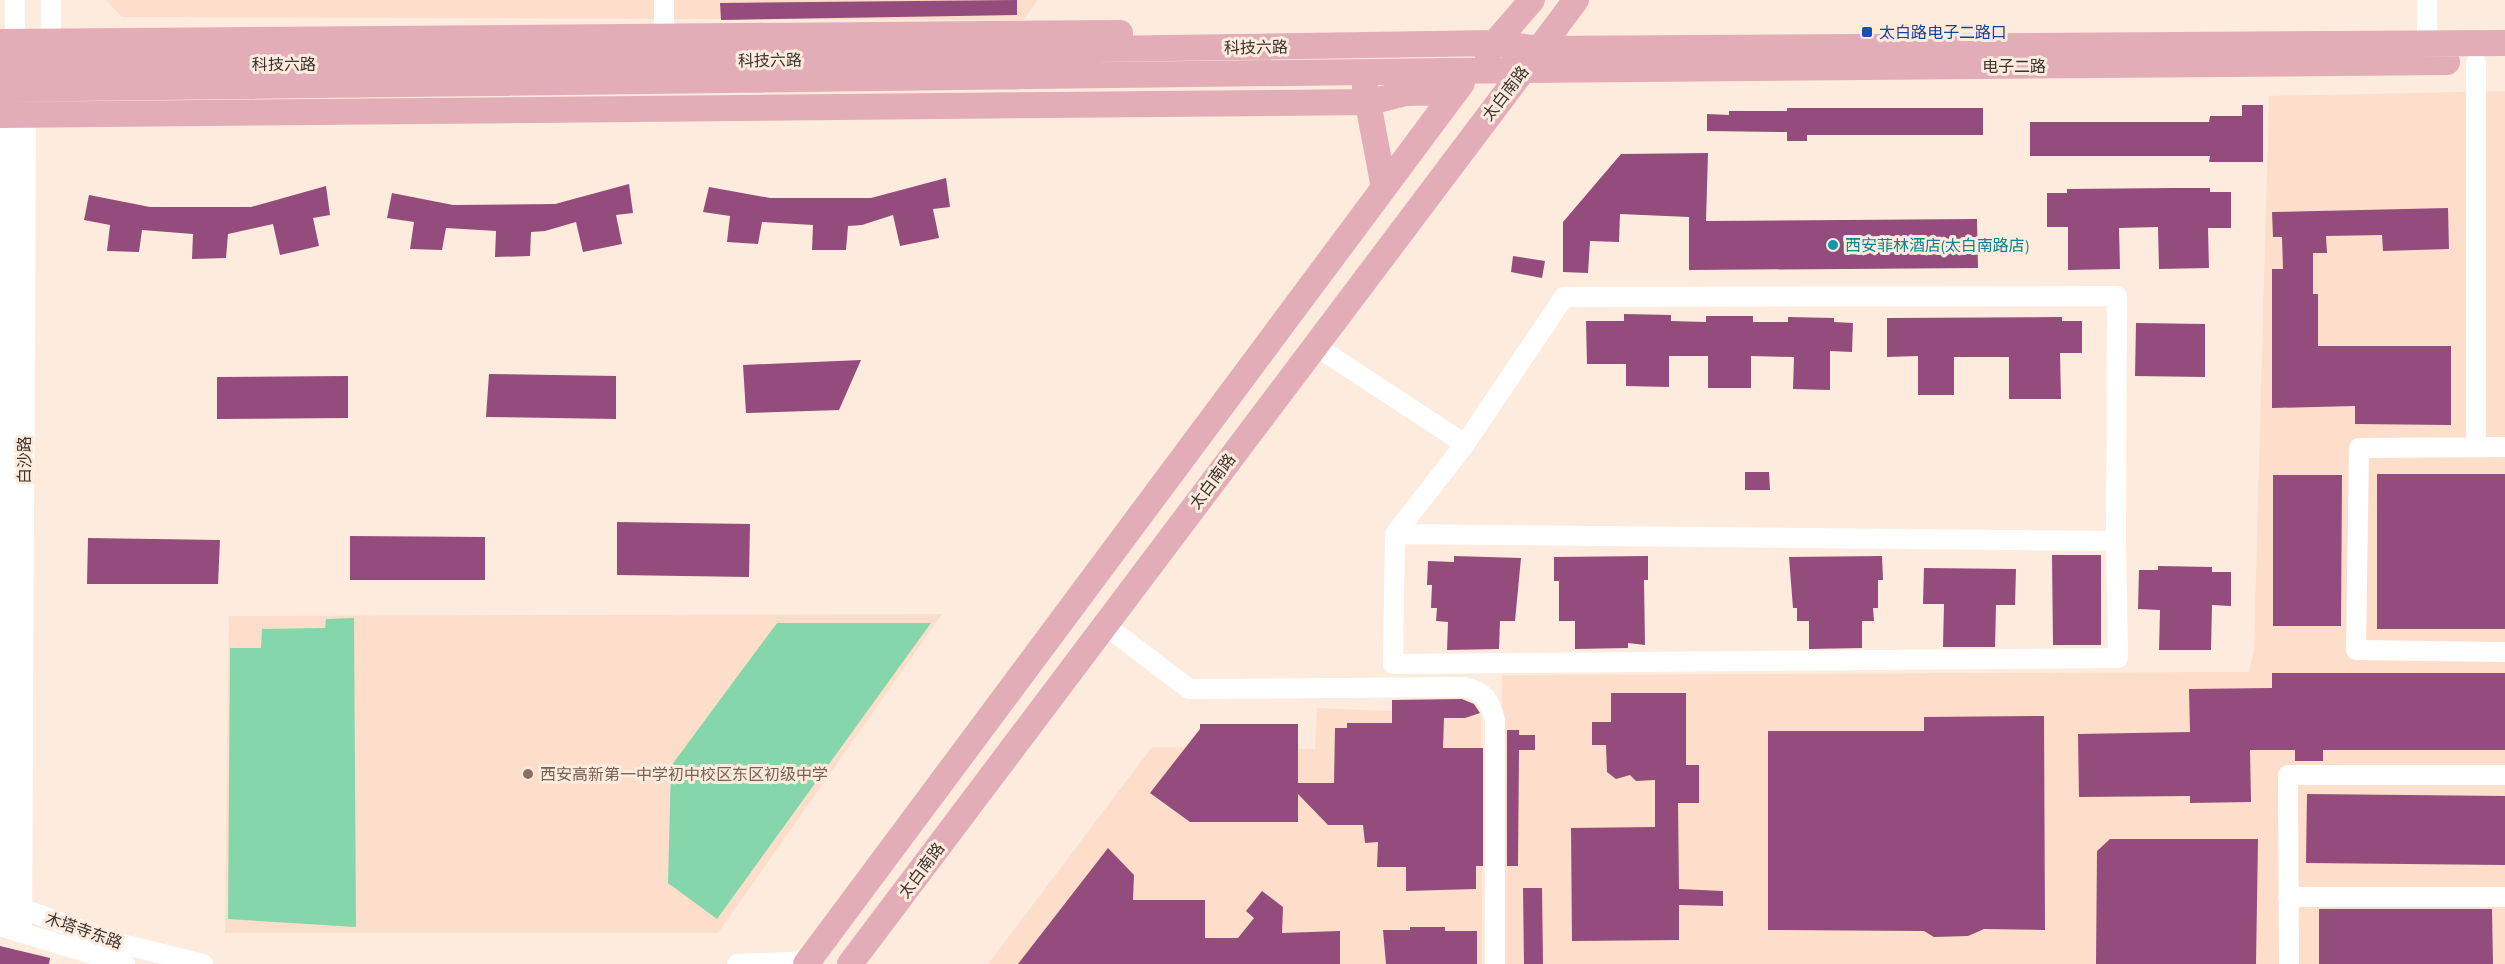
<svg xmlns="http://www.w3.org/2000/svg" width="2505" height="964" viewBox="0 0 2505 964" font-family="'PT Sans Narrow','Noto Sans SC',sans-serif">
	<rect width="100%" height="100%" fill="#fdebde"/>
	<path fill="#fcdeca" d="M106,0H1038L1023,20L122,17Z
		M2505,91V964H1502V675L2249,672L2254,650L2269,96Z
		M942,614L718,933H225L229,616Z
		M1317,708L1481,715L1482,964H988L1152,747L1315,749Z"/>
	<path fill="#85d6aa" d="M354,618L356,927L228,919L230,648H261L262,629L325,628L326,619Z
		M777,623H931L717,919L668,883L671,766Z"/>
	<path fill="#944c7d" d="M1017,0V15L721,20L720,3Z
		M2242,105H2263V162H2209L2210,156H2030V122H2209L2210,116H2242Z
		M1787,108H1983V135H1807V141H1787V132L1707,131V114L1729,115V111H1787Z
		M1708,153L1706,221L1977,219L1978,268L1689,270V217L1620,214L1619,242L1590,241L1588,273L1563,272V222L1621,154Z
		M946,178L950,207L933,209L939,238L900,246L893,215L862,225L848,226L846,250H812L813,225L762,222L758,244L727,242L730,216L703,212L709,187L770,198H871Z
		M629,184L633,213L616,215L622,244L583,252L576,222L545,231L531,232L530,256L495,257L496,231L446,228L442,250L410,249L414,222L387,218L392,193L453,205L555,204Z
		M326,186L330,215L313,218L319,246L280,255L273,224L228,234L226,258L192,259L193,234L142,230L139,252L107,251L110,225L84,220L89,195L150,207H251Z
		M2173,188H2210V192H2231V228H2208L2209,268L2159,269L2158,227L2119,228L2120,269L2068,270V227H2047V193H2067V189Z
		M2448,208L2449,249L2383,251L2382,235L2326,236L2327,253H2313V294H2318V346H2451V425L2355,424V406L2272,408V269H2283L2282,237H2273L2272,212Z
		M1513,256L1545,261L1542,278L1511,272Z
		M1624,314L1671,315V321L1706,322V316H1753V322H1788V317L1834,318V322L1853,323L1852,352L1830,351V390L1793,389L1794,357L1751,356V388H1708V356H1669V387L1626,386V364H1587L1586,321H1624Z
		M2062,317V321H2082V353H2060L2061,399H2009V357H1954V395H1918V356L1887,357V318Z
		M2136,323L2205,324V377L2135,376Z
		M861,360L839,410L746,413L743,365Z
		M489,374L616,376V419L486,417Z
		M348,376V418L217,419V377Z
		M1745,472H1769L1770,490H1745Z
		M2377,474H2505V629H2377Z
		M2273,475H2342L2341,626H2273Z
		M617,522L750,524L749,577L617,575Z
		M350,536L485,537V580H350Z
		M88,538L220,540L218,584H87Z
		M2052,555H2101V645H2053Z
		M1454,556L1521,558L1515,621H1500L1499,649L1447,650L1448,622L1436,621L1437,608H1431L1432,585H1427L1428,561L1454,562Z
		M1648,556V580H1644L1645,645L1628,643V648L1575,649V621H1559V581H1554V557Z
		M1882,556L1883,580H1878V608H1873L1874,621H1862V648L1809,649V621H1797V608H1793L1789,557Z
		M2158,566L2212,567V572H2231V606L2212,605L2211,650H2159L2160,610L2138,609L2139,570H2158Z
		M1924,568L2016,569L2015,605H1996L1995,647H1943L1944,604H1923Z
		M2272,673H2505V750H2323V761H2295V750H2250L2251,802L2190,803V796L2079,797L2078,734L2190,732L2189,689L2272,688Z
		M1611,693H1686V765H1699V803H1678L1679,889L1723,891V906L1679,905V940L1572,941L1571,828L1655,827V780L1636,781L1630,775L1616,779L1607,772L1606,745H1592V722H1611Z
		M1462,699L1474,704L1480,713L1465,718H1444L1443,748H1483V866H1476V889L1406,891V867H1377L1378,842L1365,843L1363,825H1328L1298,794V822H1190L1150,793L1200,729V724H1298V783H1334L1335,728H1347V723H1392V700Z
		M2044,716L2045,930L1984,929L1968,936L1934,937L1924,931L1768,930V731H1924V717Z
		M1507,730H1519V735H1535V750H1519L1518,866H1507Z
		M2307,794L2505,796V865L2306,863Z
		M2110,839H2258L2256,964H2096L2097,851Z
		M1108,848L1134,875L1133,900H1205V938H1238L1254,918L1246,911L1262,891L1283,907L1282,933L1340,931V964H1018Z
		M1523,888H1542L1543,964H1524Z
		M2319,909H2492L2493,964H2319Z
		M1410,927H1445V931H1477V964H1386L1383,930H1410Z
		M0,946L50,958L49,964H0Z"/>
	<g fill="none" stroke-linecap="round" stroke-linejoin="round">
		<path stroke="#fff" stroke-width="20" d="M664,0V50
			M2427,0V57
			M15,54V0
			M51,54V0
			M1314,345L1465,444L1564,297L2117,296L2116,541L1395,534L1465,444
			M2476,447V62
			M2505,447L2359,448L2356,650L2505,652
			M1395,534L1393,664L2118,658L2116,541
			M1105,625L1189,689L1464,687C1485,692 1490,700 1495,720V964
			M2288,897H2505
			M13,909H23L118,943L203,964
			M3,927L6,103
			M9,929L125,964
			M22,931L26,103
			M737,964L809,961
			M2289,964L2288,775H2505"/>
		<path stroke="#e2adb7" stroke-width="26" d="M0,42L1120,33
			M1487,52L1532,0
			M0,65L1003,58L1101,49L1496,43L1539,49L2505,43
			M1365,87L1384,188
			M0,89L1522,70L2447,62
			M0,115L1370,102L1406,93L1455,92
			M806,964L1462,83
			M850,964L1576,0"/>
	</g>
	<rect fill="#1a4fb4" stroke="#fdebde" stroke-width="2" x="1861" y="26" width="12" height="12" rx="3"/>
	<circle fill="#0f9aa8" stroke="#fdebde" stroke-width="2" cx="1833" cy="245" r="6"/>
	<circle fill="#8d6e63" stroke="#fdebde" stroke-width="2" cx="528" cy="774" r="6"/>
	<g text-anchor="middle" stroke-width="6" stroke-linejoin="round" paint-order="stroke">
		<g font-size="16" fill="#164399" stroke="#fdebde" text-anchor="start">
			<text x="1879" y="38">太白路电子二路口</text>
		</g>
		<g font-size="16" fill="#3c332d" stroke="#fdebde">
			<text transform="translate(1256 47) rotate(-1)" y="6">科技六路</text>
			<text transform="translate(770 60) rotate(-1)" y="6">科技六路</text>
			<text x="284" y="70">科技六路</text>
			<text x="2014" y="72">电子二路</text>
			<text transform="translate(1505 93) rotate(-52)" y="6">太白南路</text>
			<text transform="translate(24 460) rotate(-90)" y="6">白沙路</text>
			<text transform="translate(1212 481) rotate(-53)" y="6">太白南路</text>
			<text transform="translate(921 870) rotate(-53)" y="6">太白南路</text>
			<text transform="translate(84 930) rotate(19)" y="6">木塔寺东路</text>
		</g>
		<g font-size="16" fill="#0d838f" stroke="#fdebde" text-anchor="start">
			<text x="1845" y="251">西安菲林酒店(太白南路店)</text>
		</g>
		<g font-size="16" fill="#785e54" stroke="#fdebde" text-anchor="start">
			<text x="540" y="780">西安高新第一中学初中校区东区初级中学</text>
		</g>
	</g>
</svg>
